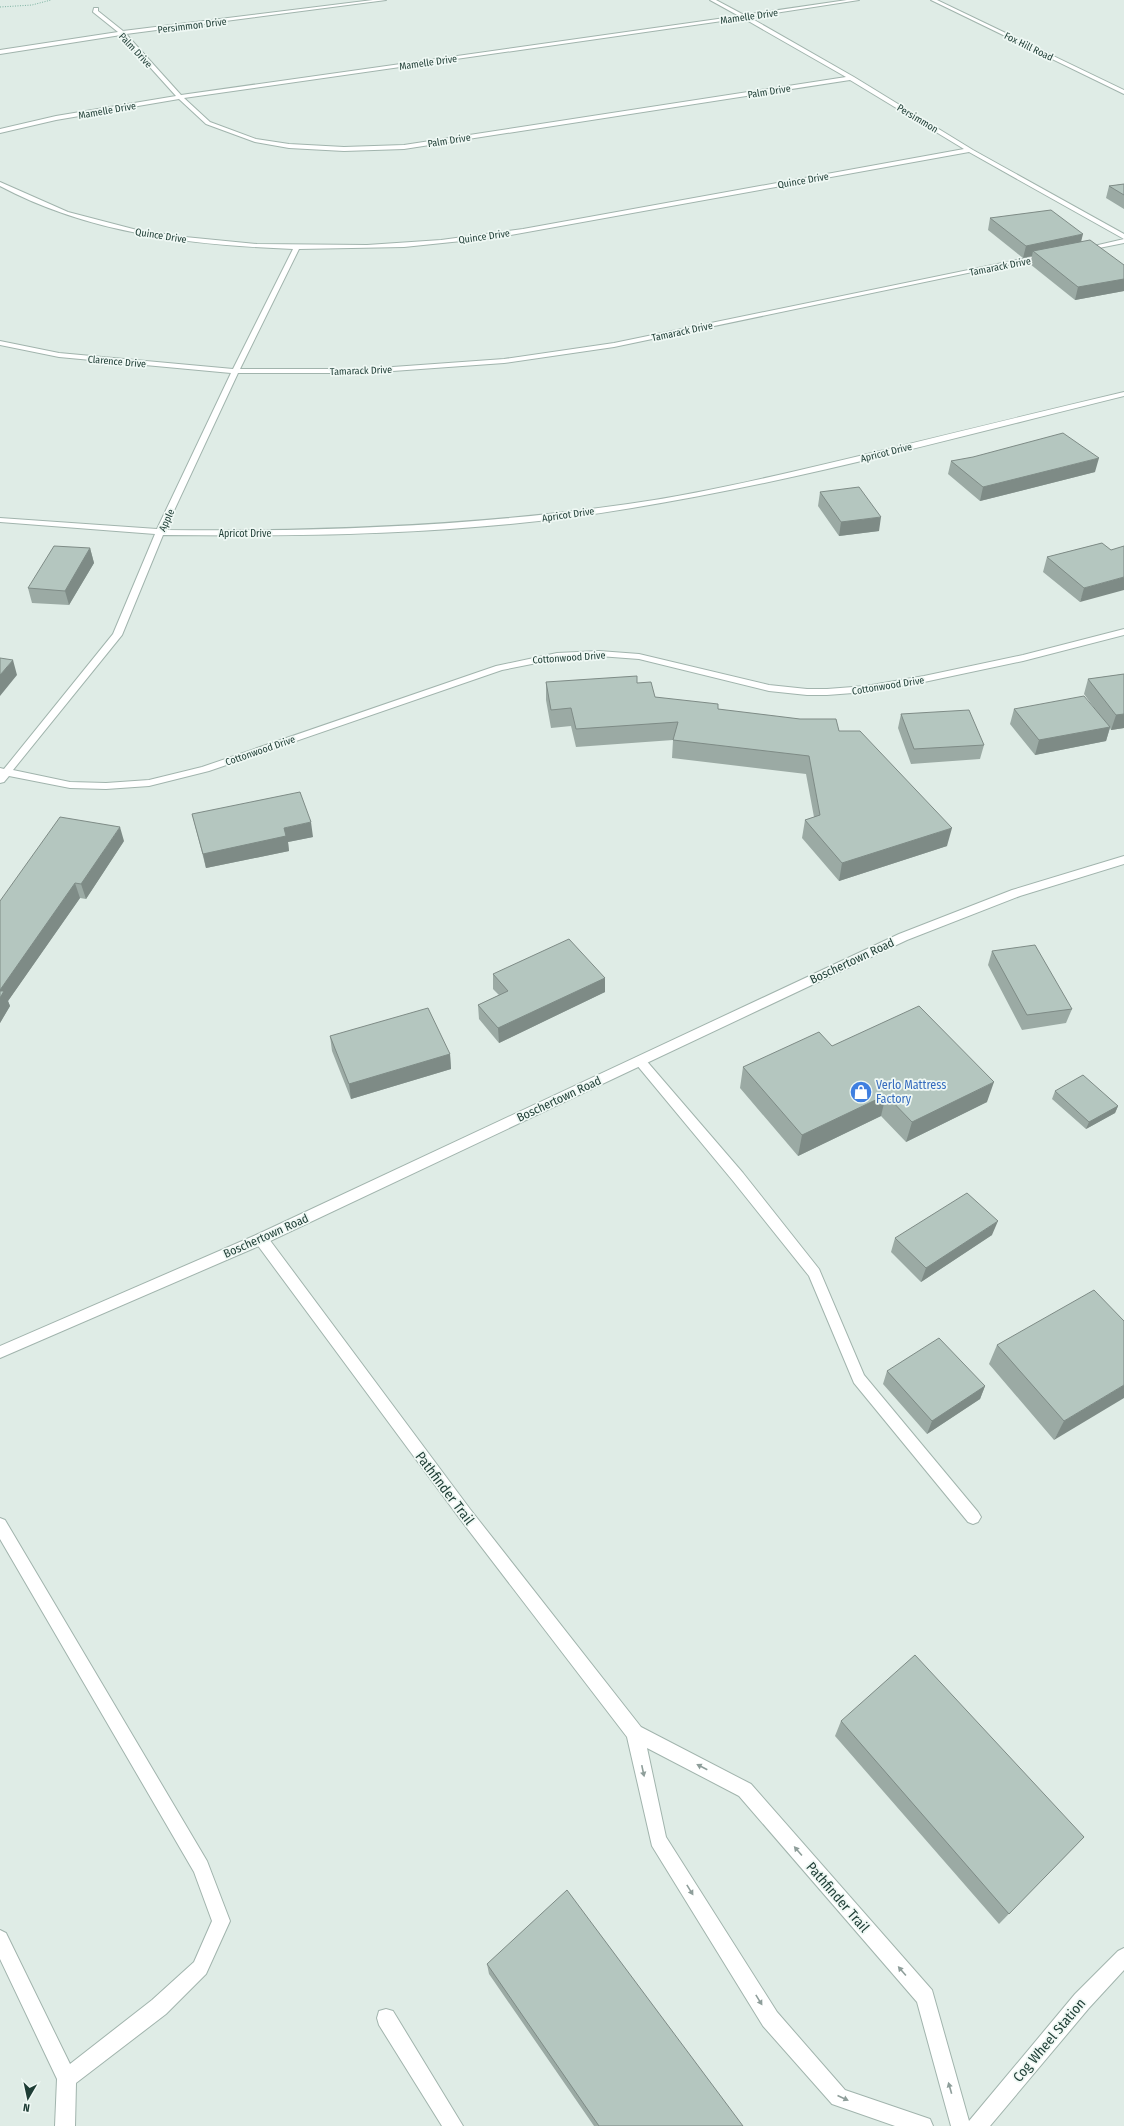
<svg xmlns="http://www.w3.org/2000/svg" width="1124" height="2126" viewBox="0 0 1124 2126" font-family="'Fira Sans Condensed',sans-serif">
	<rect width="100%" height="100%" fill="#dfece6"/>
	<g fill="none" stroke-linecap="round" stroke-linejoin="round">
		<g stroke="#a1b4ad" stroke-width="2">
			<path id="service" d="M640,1056L644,1058L743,1173L819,1269L864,1375L978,1512L981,1517L978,1522L973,1524L968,1522L854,1383L809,1276L733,1181L636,1064L634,1061L636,1058Z
				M0,1518L5,1520L207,1861L230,1921L206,1974L166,2014L76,2083L75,2126H55L57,2079L0,1959V1930L6,1933L70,2064L152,2000L194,1962L212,1921L194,1872L0,1539Z
				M386,2009L393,2011L463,2126H442L379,2025L377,2018L379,2011Z"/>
		</g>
		<g stroke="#a1b4ad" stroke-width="2">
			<path id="minor" d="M373,0H386L126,34L181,95L739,16L710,0H716L744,15L847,0H859L749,17L854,77L973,150L1124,234V239L969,152L500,237L404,247L299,249L240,369H365L504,359L614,343L1046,254L1049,256L614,347L504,363L365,373H238L165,530C320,532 475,526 628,504C711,492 791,472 872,453C956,432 1040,412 1124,392V396C961,436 798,481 632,508C477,534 319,537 163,535L122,635L13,770L70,782L106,783L149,780L202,767L496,666L557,653L599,651L639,654L769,685L807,689H827L866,686L924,676L1023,655L1124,629V635L1023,661L924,682L866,692L827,695H807L769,691L639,659L599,656L557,659L502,670L209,771L149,786L106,789L70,788L9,776L4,782L0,783V768L4,769L113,634L155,534L0,522V518L157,529L231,373L59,357L0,345V341L59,353L233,369L293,249C192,245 90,234 0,186V182L68,212L137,230L185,237L257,244L367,245L441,240L523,229L964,149L850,80L404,149L344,151L289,148L255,142L206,124L179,99L56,120L0,133V129L56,116L176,96L121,35L0,54V50L118,32L93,12L94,8H98V11L123,31ZM743,18L846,77L404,145L344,147L289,144L256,139L210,122L184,98Z
				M1124,239V243L1084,251L1081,249Z
				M261,1234L266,1235L470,1509L641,1727L751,1784L932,1990L969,2121L1075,1994L1118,1951L1124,1948V1970L1089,2008L990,2126H951L917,2002L739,1796L647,1748L666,1837L777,2012L845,2090L930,2119L933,2126H895L832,2104L763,2026L652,1846L627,1737L460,1519L256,1243L254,1239L256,1235Z"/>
		</g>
		<g stroke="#a1b4ad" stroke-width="2">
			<path id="tertiary" d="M931,0H937L1124,90V94Z
				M1124,856V864L1020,896L907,940L266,1243L0,1358V1346L256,1235L899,934L1012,890Z"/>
		</g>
		<path stroke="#7cb2a2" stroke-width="1" stroke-dasharray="1 1.5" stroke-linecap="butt" d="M0,7L32,5L51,0"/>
		<use href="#service" fill="#fff" fill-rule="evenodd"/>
		<use href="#minor" fill="#fff" fill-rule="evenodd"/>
		<use href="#tertiary" fill="#fff" fill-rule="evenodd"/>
	</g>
	<path fill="#9baaa4" d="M1124,184V209L1106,198L1109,186Z
		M990,218L1081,241L1124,265V291L1075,300L1030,264L1032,256L1023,258L988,230Z
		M951,461L1095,472L980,501L948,474Z
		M820,492L879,531L839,536L818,506Z
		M1102,543L1080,602L1043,572L1047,557Z
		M90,548L94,563L69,605L32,603L28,588Z
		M1124,674V728L1111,730L1110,728L1106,741L1035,755L1010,724L1014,709L1097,712L1084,694L1088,679Z
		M546,682L637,683L655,697L718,709L839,731L947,846L839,881L802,838L805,820L814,817L806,774L672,758L673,740L576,747L571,726L551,728L546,700Z
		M901,714L984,745L980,759L911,764L898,728Z
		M192,814L313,837L288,842L289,851L206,868Z
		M124,841L86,899L80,898L8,1001L10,1006L0,1023V901Z
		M992,951L1072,1009L1066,1023L1022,1030L988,965Z
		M493,974L605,978V992L499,1043L479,1019L478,1005L499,995L493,989Z
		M330,1036L450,1054L451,1069L351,1099L332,1051Z
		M832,1046L987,1102L906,1142L881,1116L798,1156L740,1088L743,1067Z
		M1055,1091L1118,1106L1115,1113L1086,1129L1052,1099Z
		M992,1235L921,1282L891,1252L895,1238Z
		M1124,1321L1054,1440L989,1364L997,1345Z
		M887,1371L985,1386L980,1399L927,1434L883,1384Z
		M841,1721L1084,1837L999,1924L835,1736Z
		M487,1964L743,2126H594L489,1974Z"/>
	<path fill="#7e8b86" d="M1083,234L1080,246L1033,251L1032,256L1023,258L1026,246Z
		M1124,279V291L1075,300L1078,287Z
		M1099,458L1095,472L980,501L983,487Z
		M881,517L879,531L839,536L841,522Z
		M90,548L94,563L69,605L65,591Z
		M1124,577V590L1080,602L1084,588Z
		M13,660L17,675L0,696V675Z
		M1124,714V728L1111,730L1116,715Z
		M1110,727L1106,741L1035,755L1039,740Z
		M311,822L313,837L288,842L289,851L206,868L203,854L284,828Z
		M120,827L124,841L86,899L81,884Z
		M952,828L947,846L839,881L842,863Z
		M75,883L80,898L8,1001L10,1006L0,1023V990Z
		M605,978V992L499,1043L498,1028Z
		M450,1054L451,1069L351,1099L349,1084Z
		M994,1082L987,1102L906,1142L912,1122Z
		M886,1095L881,1116L798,1156L802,1135Z
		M1118,1106L1115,1113L1086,1129L1089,1122Z
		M998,1221L992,1235L921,1282L926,1268Z
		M1124,1385V1398L1054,1440L1064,1421Z
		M985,1386L980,1399L927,1434L932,1421Z"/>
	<path fill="#b4c6bf" stroke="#7e8b86" d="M1124,184V195L1109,186Z
		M1051,210L1083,234L1026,246L990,218Z
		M1090,240L1124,265V279L1078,287L1033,251Z
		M1063,433L1099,458L983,487L951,461L973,457Z
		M859,487L881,517L841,522L820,492Z
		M1102,543L1111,550L1124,546V577L1084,588L1047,557Z
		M54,546L90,548L65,591L28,588Z
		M0,658L13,660L0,675Z
		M1124,674V714L1116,715L1088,679Z
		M637,676V683L651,682L655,697L718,704V709L800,719H836L839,731H860L952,828L842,863L805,820L820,815L809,756L673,740L678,722L576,729L571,708L551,710L546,682Z
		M1084,696L1110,727L1039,740L1014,709Z
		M969,710L984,745L914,749L901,714Z
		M300,792L311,822L284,828L286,836L203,854L192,814Z
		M60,817L120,827L81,884L75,883L0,990V901Z
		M569,939L605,978L498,1028L478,1005L508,991L493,974Z
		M1035,945L1072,1009L1027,1015L992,951Z
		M0,991H4L0,998Z
		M919,1006L994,1082L912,1122L886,1095L802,1135L743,1067L819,1032L832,1046Z
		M428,1008L450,1054L349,1084L330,1036Z
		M1083,1075L1118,1106L1089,1122L1055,1091Z
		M967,1193L998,1221L926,1268L895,1238Z
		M1094,1290L1124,1321V1385L1064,1421L997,1345Z
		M939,1338L985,1386L932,1421L887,1371Z
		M915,1655L1084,1837L1009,1914L841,1721Z
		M567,1890L743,2126H599L487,1964Z"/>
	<defs><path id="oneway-solid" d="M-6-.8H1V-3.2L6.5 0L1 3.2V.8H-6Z"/></defs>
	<g fill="#8e9e9a">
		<use href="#oneway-solid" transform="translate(702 1767) rotate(-153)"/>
		<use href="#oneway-solid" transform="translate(643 1771) rotate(78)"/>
		<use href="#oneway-solid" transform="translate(798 1851) rotate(-131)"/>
		<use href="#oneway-solid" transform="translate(690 1890) rotate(58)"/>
		<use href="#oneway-solid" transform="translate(902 1971) rotate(-131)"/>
		<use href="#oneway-solid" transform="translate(759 2000) rotate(58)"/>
		<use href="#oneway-solid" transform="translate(950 2088) rotate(-106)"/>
		<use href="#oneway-solid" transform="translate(843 2098) rotate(24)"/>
	</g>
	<defs>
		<g id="shop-disc" transform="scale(1.15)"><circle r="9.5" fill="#3f7fe0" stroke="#eff8f4"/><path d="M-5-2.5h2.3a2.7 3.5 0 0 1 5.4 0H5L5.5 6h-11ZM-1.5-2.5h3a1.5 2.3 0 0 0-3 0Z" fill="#fff"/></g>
	</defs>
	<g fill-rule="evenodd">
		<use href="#shop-disc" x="861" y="1092"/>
	</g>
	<g text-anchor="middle" stroke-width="3.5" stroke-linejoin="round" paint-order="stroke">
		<g font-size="10" fill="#1e3d35" stroke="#eff8f4">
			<text transform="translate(749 16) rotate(-8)" y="4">Mamelle Drive</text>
			<text transform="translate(192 25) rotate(-7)" y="4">Persimmon Drive</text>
			<text transform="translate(1029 46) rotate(26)" y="4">Fox Hill Road</text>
			<text transform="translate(136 50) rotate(47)" y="4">Palm Drive</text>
			<text transform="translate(428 62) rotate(-8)" y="4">Mamelle Drive</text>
			<text transform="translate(769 91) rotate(-9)" y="4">Palm Drive</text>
			<text transform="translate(107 110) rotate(-10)" y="4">Mamelle Drive</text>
			<text transform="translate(918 118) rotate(31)" y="4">Persimmon</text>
			<text transform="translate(449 140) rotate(-9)" y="4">Palm Drive</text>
			<text transform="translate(803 180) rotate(-10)" y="4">Quince Drive</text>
			<text transform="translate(161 235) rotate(9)" y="4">Quince Drive</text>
			<text transform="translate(484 236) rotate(-8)" y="4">Quince Drive</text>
			<text transform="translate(1000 266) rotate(-11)" y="4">Tamarack Drive</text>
			<text transform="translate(682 331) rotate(-12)" y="4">Tamarack Drive</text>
			<text transform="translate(117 361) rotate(5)" y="4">Clarence Drive</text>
			<text transform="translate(361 370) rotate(-2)" y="4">Tamarack Drive</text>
			<text transform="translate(886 452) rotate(-14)" y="4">Apricot Drive</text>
			<text transform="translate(568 514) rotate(-8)" y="4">Apricot Drive</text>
			<text transform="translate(166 520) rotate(-65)" y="4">Apple</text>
			<text x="245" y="537">Apricot Drive</text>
			<text transform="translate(569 657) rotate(-4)" y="4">Cottonwood Drive</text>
			<text transform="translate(888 685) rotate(-9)" y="4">Cottonwood Drive</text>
			<text transform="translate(260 750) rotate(-19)" y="4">Cottonwood Drive</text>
		</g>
		<g font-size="12" fill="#1e3d35" stroke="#eff8f4">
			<text transform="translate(852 961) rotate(-25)" y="4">Boschertown Road</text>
			<text transform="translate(559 1099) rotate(-25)" y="4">Boschertown Road</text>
			<text transform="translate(266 1236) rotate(-24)" y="4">Boschertown Road</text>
		</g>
		<g font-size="12" fill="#366cbe" stroke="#eff8f4" text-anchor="start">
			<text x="876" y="1089">Verlo Mattress<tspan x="876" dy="14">Factory</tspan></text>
		</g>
		<g font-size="14" fill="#1e3d35" stroke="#eff8f4">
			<text transform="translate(445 1488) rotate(53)" y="5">Pathfinder Trail</text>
			<text transform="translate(838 1897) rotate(49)" y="5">Pathfinder Trail</text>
			<text transform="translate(1049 2040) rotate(-50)" y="5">Cog Wheel Station</text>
		</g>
	</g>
	<g transform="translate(28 2098) rotate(189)" stroke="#eff8f4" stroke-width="3" paint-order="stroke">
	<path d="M0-3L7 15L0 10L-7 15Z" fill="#1e3d35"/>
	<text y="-6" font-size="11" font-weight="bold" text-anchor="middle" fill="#1e3d35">N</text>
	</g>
</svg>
